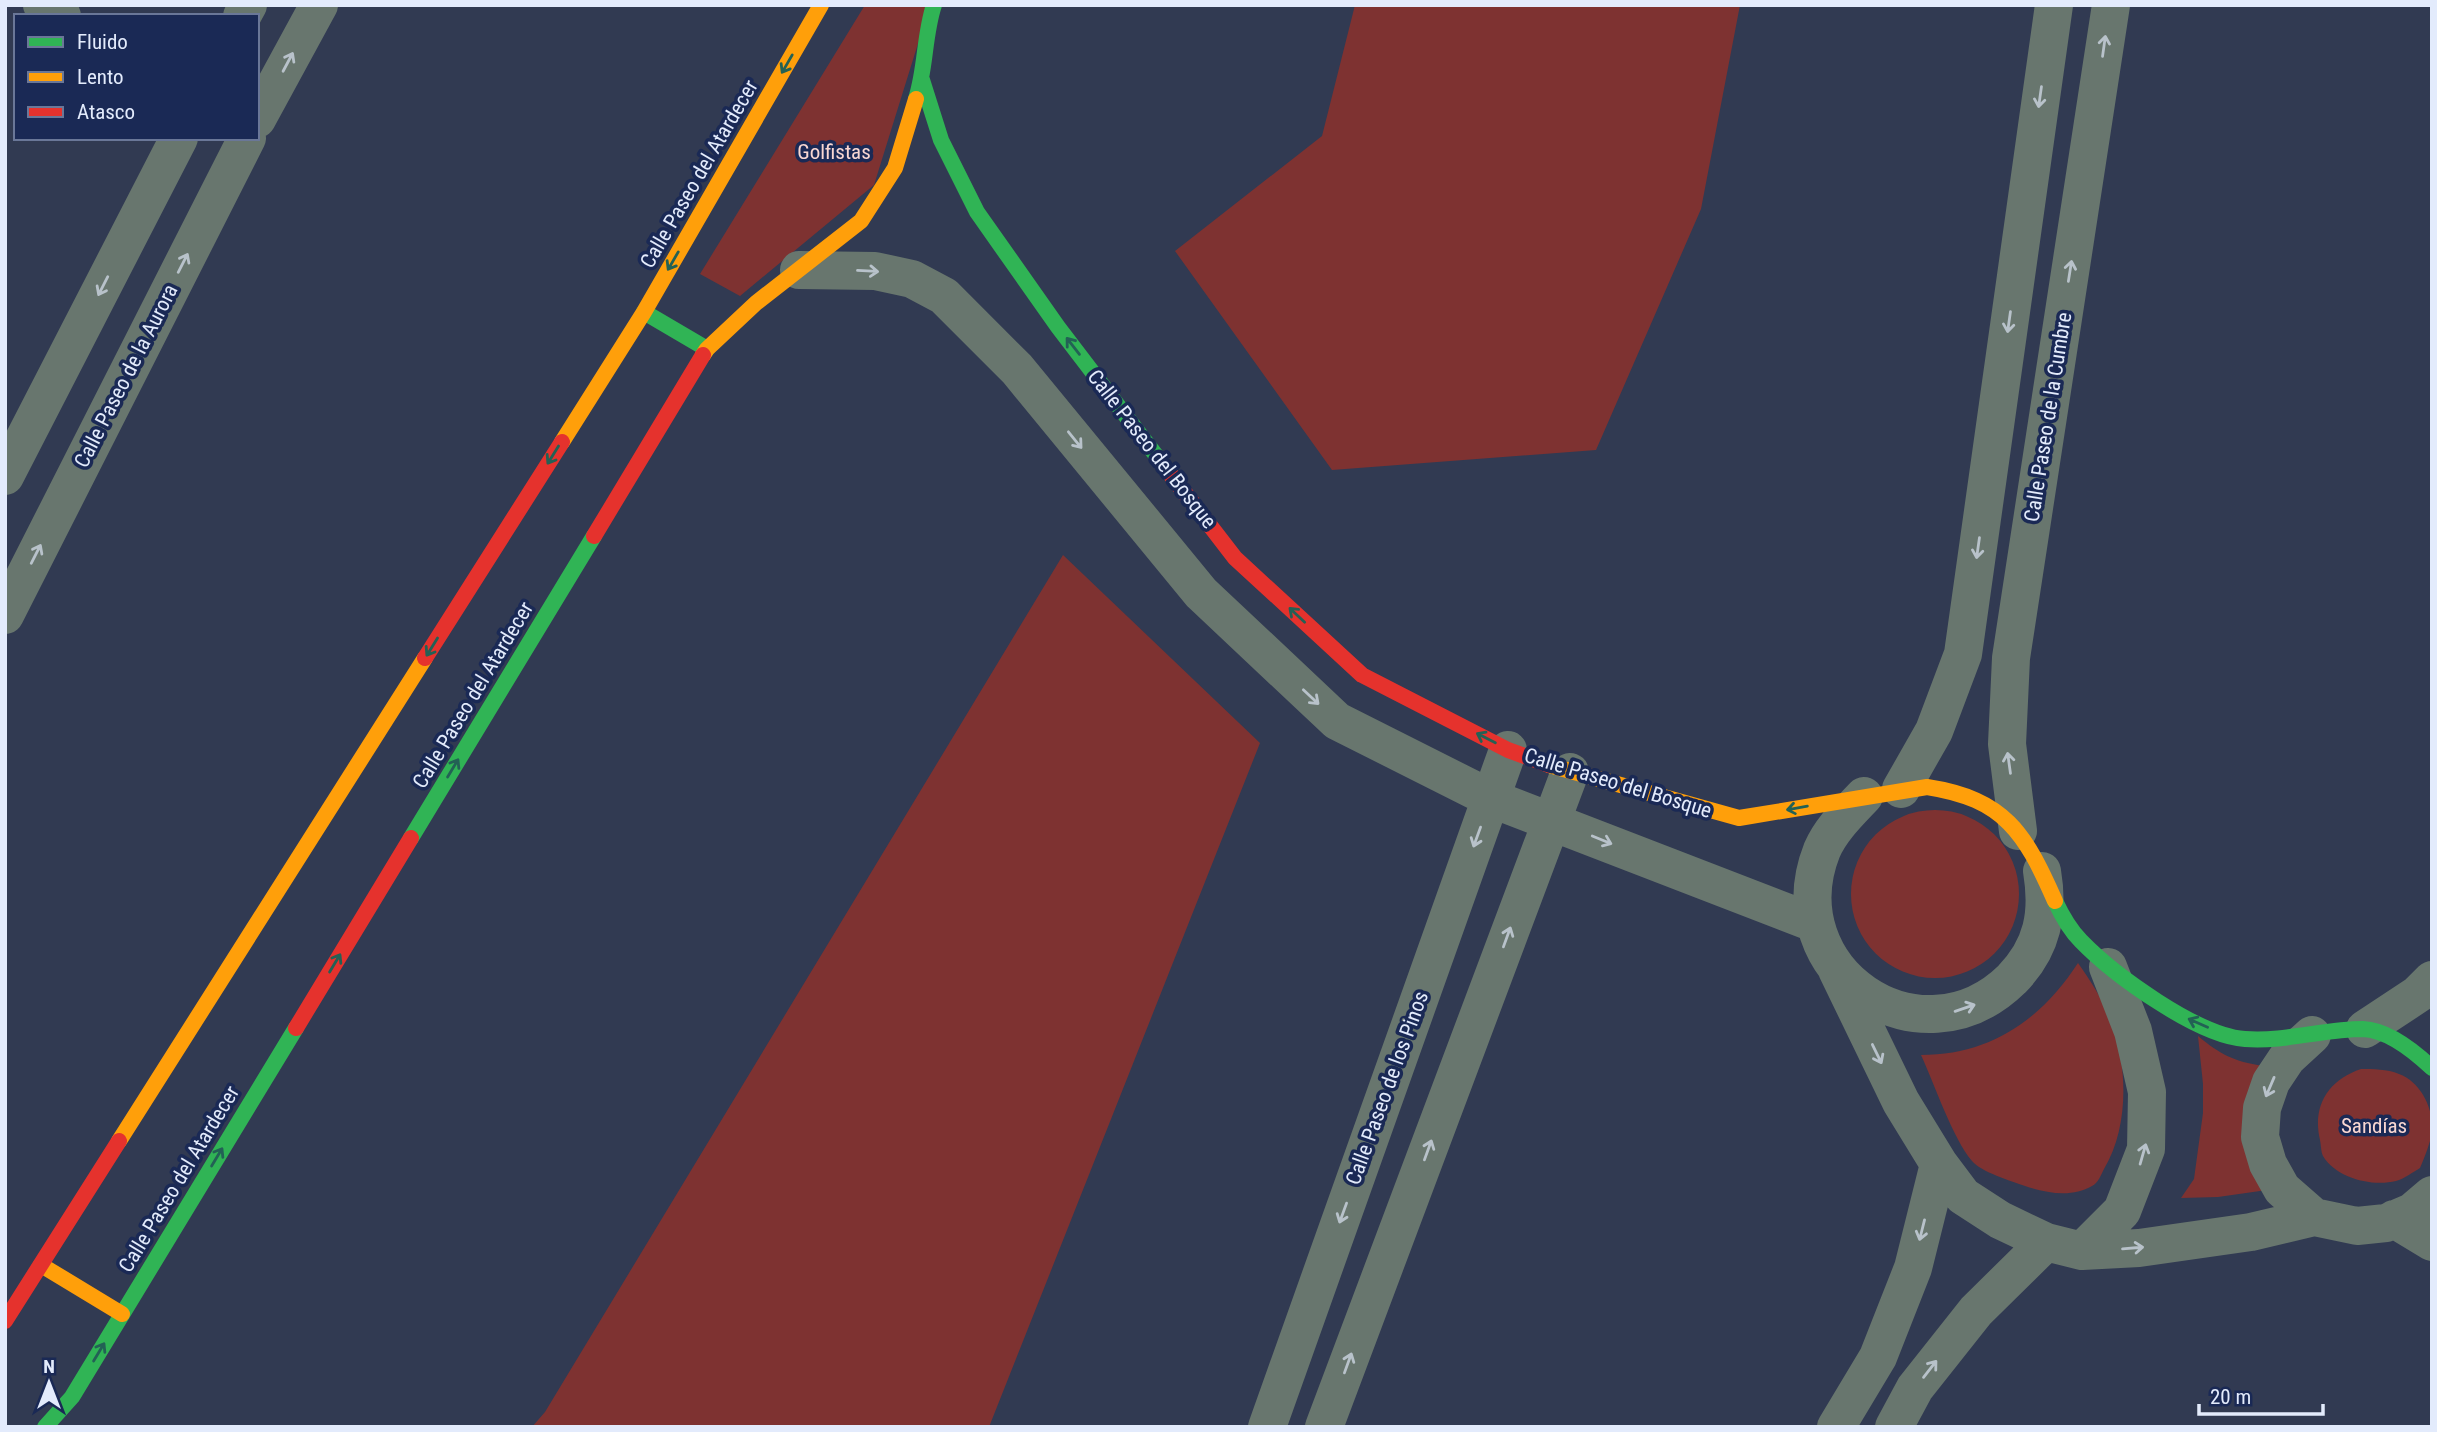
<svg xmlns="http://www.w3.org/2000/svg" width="2437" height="1432" viewBox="0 0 2437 1432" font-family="'Roboto Condensed',sans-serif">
	<rect width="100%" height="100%" fill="#313a52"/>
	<path fill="#7e3231" d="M865,5H930L874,185L740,296L700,274Z
		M1355,5H1740L1701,209L1596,450L1332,470L1175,251L1322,136Z
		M1063,555L1260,743L989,1427H532L545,1412Z
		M1851 894a84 84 0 1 1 168 0a84 84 0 1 1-168 0Z
		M2078,963C2094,986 2108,1007 2115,1034C2128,1076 2127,1131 2104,1169C2101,1175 2098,1183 2092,1186C2072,1198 2046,1193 2025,1186C2011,1181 1981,1172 1972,1161C1953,1139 1934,1083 1921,1055C1990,1055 2041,1020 2078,963Z
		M2198,1036C2221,1055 2233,1061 2263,1066L2267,1190L2218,1197L2181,1198L2194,1179L2203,1113V1084Z
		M2361,1069C2373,1069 2387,1069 2399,1074C2421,1082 2434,1109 2432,1132C2430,1144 2425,1156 2420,1168C2413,1172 2404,1179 2396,1181C2372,1187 2336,1178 2323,1156C2321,1152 2321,1145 2320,1140C2312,1106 2328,1080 2361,1069Z"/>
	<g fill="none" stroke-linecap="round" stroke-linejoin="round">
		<path stroke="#68766e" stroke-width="38" d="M42,5L62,16
			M242,16L248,5
			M257,119L319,5
			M799,270L875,271L912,279L944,296L1017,369L1201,593L1337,721L1490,798L1814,923
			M5,476L179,138
			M5,615L247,138
			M1901,789L1934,731L1963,654L2054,5
			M1864,796C1849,812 1831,829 1822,850C1774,971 1920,1069 2012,979C2043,947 2049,913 2042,871
			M2018,831L2007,744L2011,658L2111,5
			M1837,970L1901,1102L1939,1164L1963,1196L2000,1220L2046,1242L2082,1251L2139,1248L2251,1232L2314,1217
			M2365,1029L2418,994L2432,980
			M2312,1035L2287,1058L2271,1082L2262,1108L2260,1137L2268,1164L2282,1189L2314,1217L2357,1226L2386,1223L2412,1212L2432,1195
			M2394,1219L2432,1242
			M2082,1251L2122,1211L2146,1149L2147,1092L2133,1031L2108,967
			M1267,1427L1508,750
			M1324,1427L1570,772
			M1836,1427L1878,1357L1913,1268L1939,1164
			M1894,1427L1915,1388L1976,1311L2046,1242"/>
		<path stroke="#30b455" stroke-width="16" d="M922,80L941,140L977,212L1058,327L1171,475
			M916,99C926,68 924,35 934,5
			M644,312L707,349
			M411,838L594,536
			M2055,901C2062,916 2069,929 2081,941C2114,975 2198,1036 2245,1039C2285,1042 2324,1029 2363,1029C2388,1030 2415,1052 2432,1068
			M45,1427L72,1397L296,1028"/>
		<path stroke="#ff9f0a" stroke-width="16" d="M703,355L707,349L756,303L861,221L895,168L916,99
			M562,442L644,312L821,5
			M1549,765L1739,818L1927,787C2005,799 2025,833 2055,901
			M119,1141L425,658
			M41,1265L122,1314"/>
		<path stroke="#e5322d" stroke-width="16" d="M1171,475L1235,558L1362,675L1508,750L1549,765
			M594,536L703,355
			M425,658L562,442
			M296,1028L411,838
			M5,1321L119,1141"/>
	</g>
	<defs><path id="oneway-shaft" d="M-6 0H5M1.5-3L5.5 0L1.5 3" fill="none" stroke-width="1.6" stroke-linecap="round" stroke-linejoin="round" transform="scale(1.75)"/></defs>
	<g stroke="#b8c2ca">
		<use href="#oneway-shaft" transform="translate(2104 46) rotate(-82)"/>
		<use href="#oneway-shaft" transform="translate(288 62) rotate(-62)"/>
		<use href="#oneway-shaft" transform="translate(2040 97) rotate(98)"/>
		<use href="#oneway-shaft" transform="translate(183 263) rotate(-63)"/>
		<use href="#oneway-shaft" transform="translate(868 271) rotate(3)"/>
		<use href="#oneway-shaft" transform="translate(2070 271) rotate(-81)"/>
		<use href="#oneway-shaft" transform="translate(103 286) rotate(117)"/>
		<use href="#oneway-shaft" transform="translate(2009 322) rotate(98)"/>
		<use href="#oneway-shaft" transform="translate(1075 440) rotate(51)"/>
		<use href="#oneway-shaft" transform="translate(1978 548) rotate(98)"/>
		<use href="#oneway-shaft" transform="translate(36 554) rotate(-63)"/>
		<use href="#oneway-shaft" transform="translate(1311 697) rotate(43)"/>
		<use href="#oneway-shaft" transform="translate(2009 763) rotate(-98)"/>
		<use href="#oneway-shaft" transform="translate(1477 837) rotate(110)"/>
		<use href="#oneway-shaft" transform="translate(1602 840) rotate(22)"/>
		<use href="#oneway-shaft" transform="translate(1507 937) rotate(-70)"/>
		<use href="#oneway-shaft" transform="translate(1965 1008) rotate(-19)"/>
		<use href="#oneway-shaft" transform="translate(1877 1054) rotate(64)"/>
		<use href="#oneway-shaft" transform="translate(2270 1087) rotate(113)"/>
		<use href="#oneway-shaft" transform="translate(1428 1150) rotate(-70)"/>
		<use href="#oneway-shaft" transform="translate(2143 1154) rotate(-74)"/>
		<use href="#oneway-shaft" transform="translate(1343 1213) rotate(110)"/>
		<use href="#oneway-shaft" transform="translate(1922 1230) rotate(104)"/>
		<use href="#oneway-shaft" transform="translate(2133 1248) rotate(-5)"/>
		<use href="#oneway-shaft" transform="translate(1348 1363) rotate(-70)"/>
		<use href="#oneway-shaft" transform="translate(1930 1369) rotate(-52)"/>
	</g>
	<g stroke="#236155">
		<use href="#oneway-shaft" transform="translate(787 64) rotate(120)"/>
		<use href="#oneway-shaft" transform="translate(673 261) rotate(120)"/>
		<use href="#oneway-shaft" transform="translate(1073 346) rotate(-128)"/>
		<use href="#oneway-shaft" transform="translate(553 455) rotate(122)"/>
		<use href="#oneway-shaft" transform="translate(1297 615) rotate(-137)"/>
		<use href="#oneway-shaft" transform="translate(432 647) rotate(122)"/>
		<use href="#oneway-shaft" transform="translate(1486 738) rotate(-153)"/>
		<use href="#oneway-shaft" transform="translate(453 768) rotate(-59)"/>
		<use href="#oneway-shaft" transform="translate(1797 808) rotate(170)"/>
		<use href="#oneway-shaft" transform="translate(335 963) rotate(-59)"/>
		<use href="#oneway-shaft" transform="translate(2198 1023) rotate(-156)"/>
		<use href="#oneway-shaft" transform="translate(217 1157) rotate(-59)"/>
		<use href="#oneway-shaft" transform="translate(99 1352) rotate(-59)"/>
	</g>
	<g text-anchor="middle" stroke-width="7" stroke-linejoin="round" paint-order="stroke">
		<g font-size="21" fill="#f9d7d2" stroke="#1a2955">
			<text x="834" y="159">Golfistas</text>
			<text x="2374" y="1133">Sandías</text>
		</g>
		<g font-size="21" fill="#e3ebfc" stroke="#1a2955">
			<text transform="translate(699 174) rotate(-60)" y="7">Calle Paseo del Atardecer</text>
			<text transform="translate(126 376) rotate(-63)" y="7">Calle Paseo de la Aurora</text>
			<text transform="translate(2048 417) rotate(-81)" y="7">Calle Paseo de la Cumbre</text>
			<text transform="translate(1152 449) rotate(52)" y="7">Calle Paseo del Bosque</text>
			<text transform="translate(473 695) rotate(-59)" y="7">Calle Paseo del Atardecer</text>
			<text transform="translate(1618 783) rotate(17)" y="7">Calle Paseo del Bosque</text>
			<text transform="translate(1387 1088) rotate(-70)" y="7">Calle Paseo de los Pinos</text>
			<text transform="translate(179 1179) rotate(-59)" y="7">Calle Paseo del Atardecer</text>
		</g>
	</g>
	<rect width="2437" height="1432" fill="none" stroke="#e3ebfc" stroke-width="14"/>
	<rect x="14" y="14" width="245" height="126" fill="#1a2955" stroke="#6a7798" stroke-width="2"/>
	<rect x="28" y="37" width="35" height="10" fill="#30b455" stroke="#6a7798" stroke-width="2"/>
	<text x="77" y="49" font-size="21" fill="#e3ebfc">Fluido</text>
	<rect x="28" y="72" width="35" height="10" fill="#ff9f0a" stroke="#6a7798" stroke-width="2"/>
	<text x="77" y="84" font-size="21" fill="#e3ebfc">Lento</text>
	<rect x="28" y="107" width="35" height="10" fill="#e5322d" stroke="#6a7798" stroke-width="2"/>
	<text x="77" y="119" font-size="21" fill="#e3ebfc">Atasco</text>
	<g transform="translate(49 1383)" stroke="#1a2955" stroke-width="5" paint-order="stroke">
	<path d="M0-5L12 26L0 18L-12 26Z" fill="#e3ebfc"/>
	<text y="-10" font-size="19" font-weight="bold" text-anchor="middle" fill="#e3ebfc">N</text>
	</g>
	<path d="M2199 1404v10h124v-10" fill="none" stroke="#e3ebfc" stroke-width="3.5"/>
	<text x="2210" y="1404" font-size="21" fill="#e3ebfc" stroke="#1a2955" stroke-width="5" paint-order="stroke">20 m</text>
</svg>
